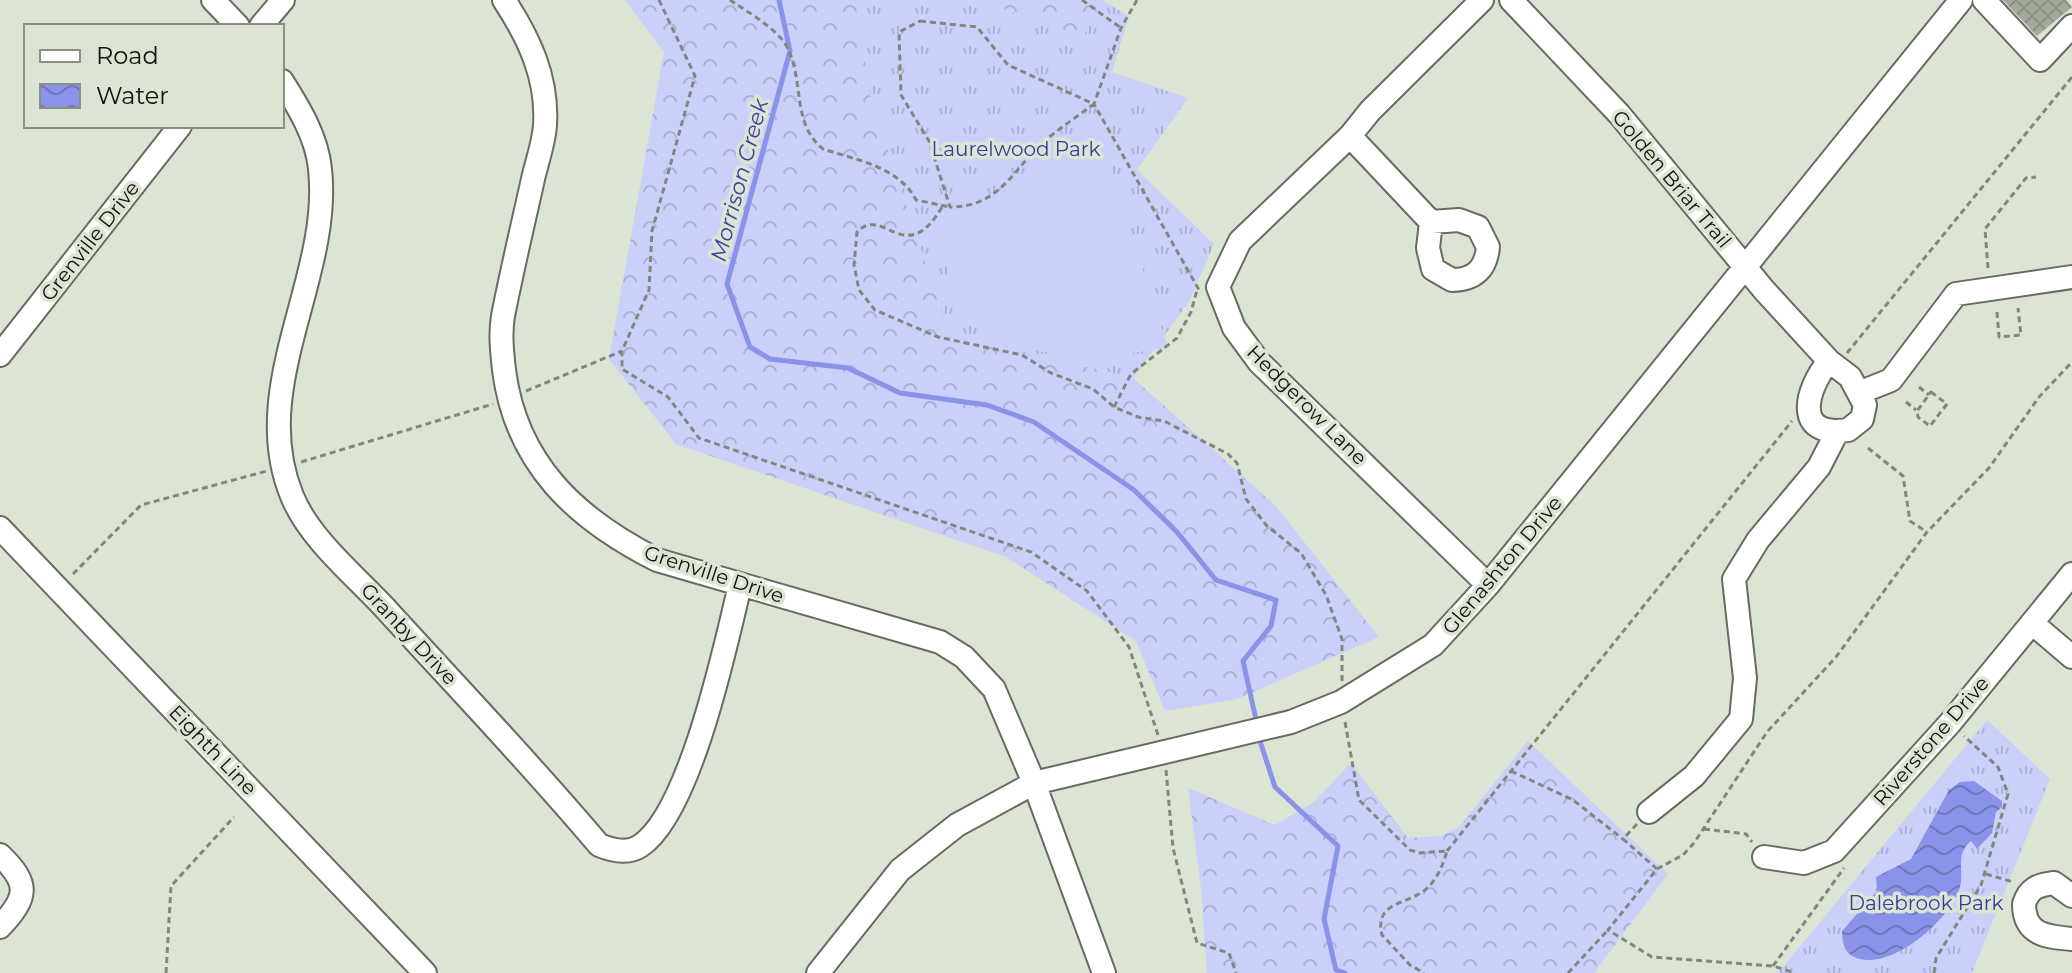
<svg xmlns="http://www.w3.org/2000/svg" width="2072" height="973" viewBox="0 0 2072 973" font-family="Montserrat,sans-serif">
	<defs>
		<pattern id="grass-tufts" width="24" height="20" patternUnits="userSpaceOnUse" patternTransform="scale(2)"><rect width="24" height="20" fill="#cad0f9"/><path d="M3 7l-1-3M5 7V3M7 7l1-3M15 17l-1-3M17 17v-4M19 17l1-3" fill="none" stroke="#acb2d4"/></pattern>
		<pattern id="forest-crowns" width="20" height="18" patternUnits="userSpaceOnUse" patternTransform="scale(2)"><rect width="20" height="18" fill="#cad0f9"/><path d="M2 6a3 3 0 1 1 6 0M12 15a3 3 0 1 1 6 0" fill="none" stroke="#acb2d4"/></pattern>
		<pattern id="water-waves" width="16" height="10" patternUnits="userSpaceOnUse" patternTransform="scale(2)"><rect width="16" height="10" fill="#8b92ea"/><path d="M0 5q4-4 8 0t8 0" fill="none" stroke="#7076bc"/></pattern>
		<pattern id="building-cross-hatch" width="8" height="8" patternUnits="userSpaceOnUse" patternTransform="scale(2)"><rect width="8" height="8" fill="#a3aa9b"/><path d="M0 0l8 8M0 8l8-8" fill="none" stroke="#8b9184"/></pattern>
	</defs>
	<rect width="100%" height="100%" fill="#dce4d4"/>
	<path fill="url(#grass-tufts)" d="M856,0H984L1078,41L1107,3L1129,16L1112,72L1188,98L1137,170L1214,244L1189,302L1133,378L949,334L870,95Z
		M1987,720L2050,779L1972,973H1778Z"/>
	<path fill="url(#forest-crowns)" d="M625,0H856L870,95L949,334L1133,378L1276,506L1379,637L1237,699L1165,711L1136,641L1006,557L676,444L609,359L664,52Z
		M984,0H1102L1107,3L1078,41Z
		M1528,741L1668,874L1594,973H1207L1201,888L1188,788L1275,825L1314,802L1351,763L1408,838L1441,836L1460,826Z"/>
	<path fill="#cad0f9" d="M1104,149L1168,348L1089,359L1026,349L966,314L927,220Z"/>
	<path fill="url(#water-waves)" d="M1974,781L2002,801V807L1996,812L1992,833L1977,849L1971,841C1954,856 1965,869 1960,887C1951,919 1894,968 1860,959C1846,956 1842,945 1842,931L1877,891L1876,877L1911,859L1949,790L1960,782Z"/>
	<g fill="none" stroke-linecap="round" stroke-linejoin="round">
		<path stroke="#8b92ea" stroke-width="5" d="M779,0L790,51L727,284L750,347L770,359L848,368L900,393L987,405L1034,422L1134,490L1177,532L1216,580L1276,600L1271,626L1243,661L1257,724
			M1259,738L1275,787L1338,846L1324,919L1336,970L1345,973"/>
	</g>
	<path fill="url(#building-cross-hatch)" d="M2003,0H2066L2072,7L2037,36Z"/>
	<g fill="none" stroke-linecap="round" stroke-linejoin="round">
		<g stroke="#666c5f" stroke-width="26">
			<path id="minor" d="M213,0L238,26
				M504,0C529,38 548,78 545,125C544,143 537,161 533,179C523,224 512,270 503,316C500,334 502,352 504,370C516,464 576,519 657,560L940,642L964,657L994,689L1034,783L1104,973
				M1482,0L1370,111L1350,136L1240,241L1218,287L1234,328L1259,362L1488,585
				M1511,0L1619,114L1764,290L1829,361L1850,377L1865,405L1862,419L1848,430C1793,438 1805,390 1829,361
				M1984,0L2040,60L2072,26
				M261,26L283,0
				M282,81C299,108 317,137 320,169C332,278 247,387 292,496C309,538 353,574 384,607C456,686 530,763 599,845C611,850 628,854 640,846C690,814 726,644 740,585
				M1350,136L1431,222L1428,248L1433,269L1452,280C1474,280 1486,269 1488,247L1478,227L1459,220L1431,222
				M0,355L180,126
				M1861,392L1891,380L1956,294L2072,277
				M0,528L425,973
				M2032,623L2072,657
				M1649,812L1694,776L1741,719L1745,678L1734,579L1758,540L1819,467L1837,432
				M0,855C30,884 28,897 0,927
				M1764,857L1804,863L1834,851L1950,723L2072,574
				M2072,896L2054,883C2038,885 2029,888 2024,904C2024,935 2047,937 2072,939
				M818,973L900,870L957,825L1034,783L1291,722L1341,702L1433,645L1488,585L1961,0"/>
		</g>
		<path stroke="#81877c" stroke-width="3" stroke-dasharray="6 4" stroke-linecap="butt" d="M659,0L695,76L652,231L649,290L622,351V369L668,397L699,438L1031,552L1087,591L1129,647L1158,735
			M730,0C747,12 778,29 787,47C805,82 791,123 823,149C857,160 899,167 916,200L950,207
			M1082,0L1121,28
			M1137,0L1121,28L1094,104L1199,290
			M920,21L977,27L1008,65L1094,104C1079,115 1063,126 1048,138C1013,167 1002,207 950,207L929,141L901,95L899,32Z
			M942,207C905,270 884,204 857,232L854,265L859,290L875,310L938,337L1022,355L1051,373L1093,389L1114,407L1138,417L1164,421L1228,454L1237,463L1246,499L1267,526L1301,553L1326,595L1342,639V681
			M1988,268L1985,229L2026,178L2036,177
			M1997,312L1999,337L2021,335L2018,308
			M1847,353L2072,77
			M1919,387L1929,395
			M526,391L622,351
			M1931,392L1947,404L1930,426L1918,417L1917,411Z
			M1906,402L1916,410
			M1114,407L1131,374L1177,338L1191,312L1197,290
			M1868,448L1903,476L1910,521L1927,532
			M301,462L493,404
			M73,574L141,505L267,471
			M1345,722L1359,800L1410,850L1419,853L1447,851C1443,865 1437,880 1425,890C1406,905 1374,902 1382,935L1410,965L1424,973
			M1166,770L1173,848L1197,943L1229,953L1236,973
			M1511,771L1573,800L1623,839
			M1637,824L1623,839L1657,869L1608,930L1652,957L1773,966L1795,973
			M1704,829L1746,834L1752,842
			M1447,851L1792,421
			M1657,869L1683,855L1694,843L1767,732L1836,657L1927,532L1989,468L2039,397L2072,362
			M1986,874L2013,882
			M1773,966L1844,868
			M166,973L171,886L234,817
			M1568,973L1608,930
			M1934,973L1936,958L1981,885L2008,794L1998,767L1964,736"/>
		<use href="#minor" stroke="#fff" stroke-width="22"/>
	</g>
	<g text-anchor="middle" stroke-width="7" stroke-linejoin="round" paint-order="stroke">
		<g font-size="20" fill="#3c379c" stroke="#dce4d4">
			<text x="1016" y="156">Laurelwood Park</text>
			<text x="1926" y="910">Dalebrook Park</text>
		</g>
		<g font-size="20" fill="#0f120d" stroke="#dce4d4">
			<text transform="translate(1672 179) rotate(50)" y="7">Golden Briar Trail</text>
			<text transform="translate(90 241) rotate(-52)" y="7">Grenville Drive</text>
			<text transform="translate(1307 405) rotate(45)" y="7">Hedgerow Lane</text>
			<text transform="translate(1502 565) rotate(-50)" y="7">Glenashton Drive</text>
			<text transform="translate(714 574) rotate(18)" y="7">Grenville Drive</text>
			<text transform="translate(409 634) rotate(47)" y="7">Granby Drive</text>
			<text transform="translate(1931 741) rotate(-49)" y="7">Riverstone Drive</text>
			<text transform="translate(213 750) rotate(46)" y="7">Eighth Line</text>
		</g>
		<g font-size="22" font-style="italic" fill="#413da3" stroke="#dce4d4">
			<text transform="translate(739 180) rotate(-75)" y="8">Morrison Creek</text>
		</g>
	</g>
	<rect x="24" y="24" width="260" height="104" fill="#dce4d4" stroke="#8a9084" stroke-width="2"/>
	<rect x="40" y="50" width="40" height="12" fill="#ffffff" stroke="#8a9084" stroke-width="2"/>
	<text x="96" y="64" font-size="24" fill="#0f120d">Road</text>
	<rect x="40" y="84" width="40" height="24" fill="url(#water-waves)" stroke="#8a9084" stroke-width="2"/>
	<text x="96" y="104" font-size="24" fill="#0f120d">Water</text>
</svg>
